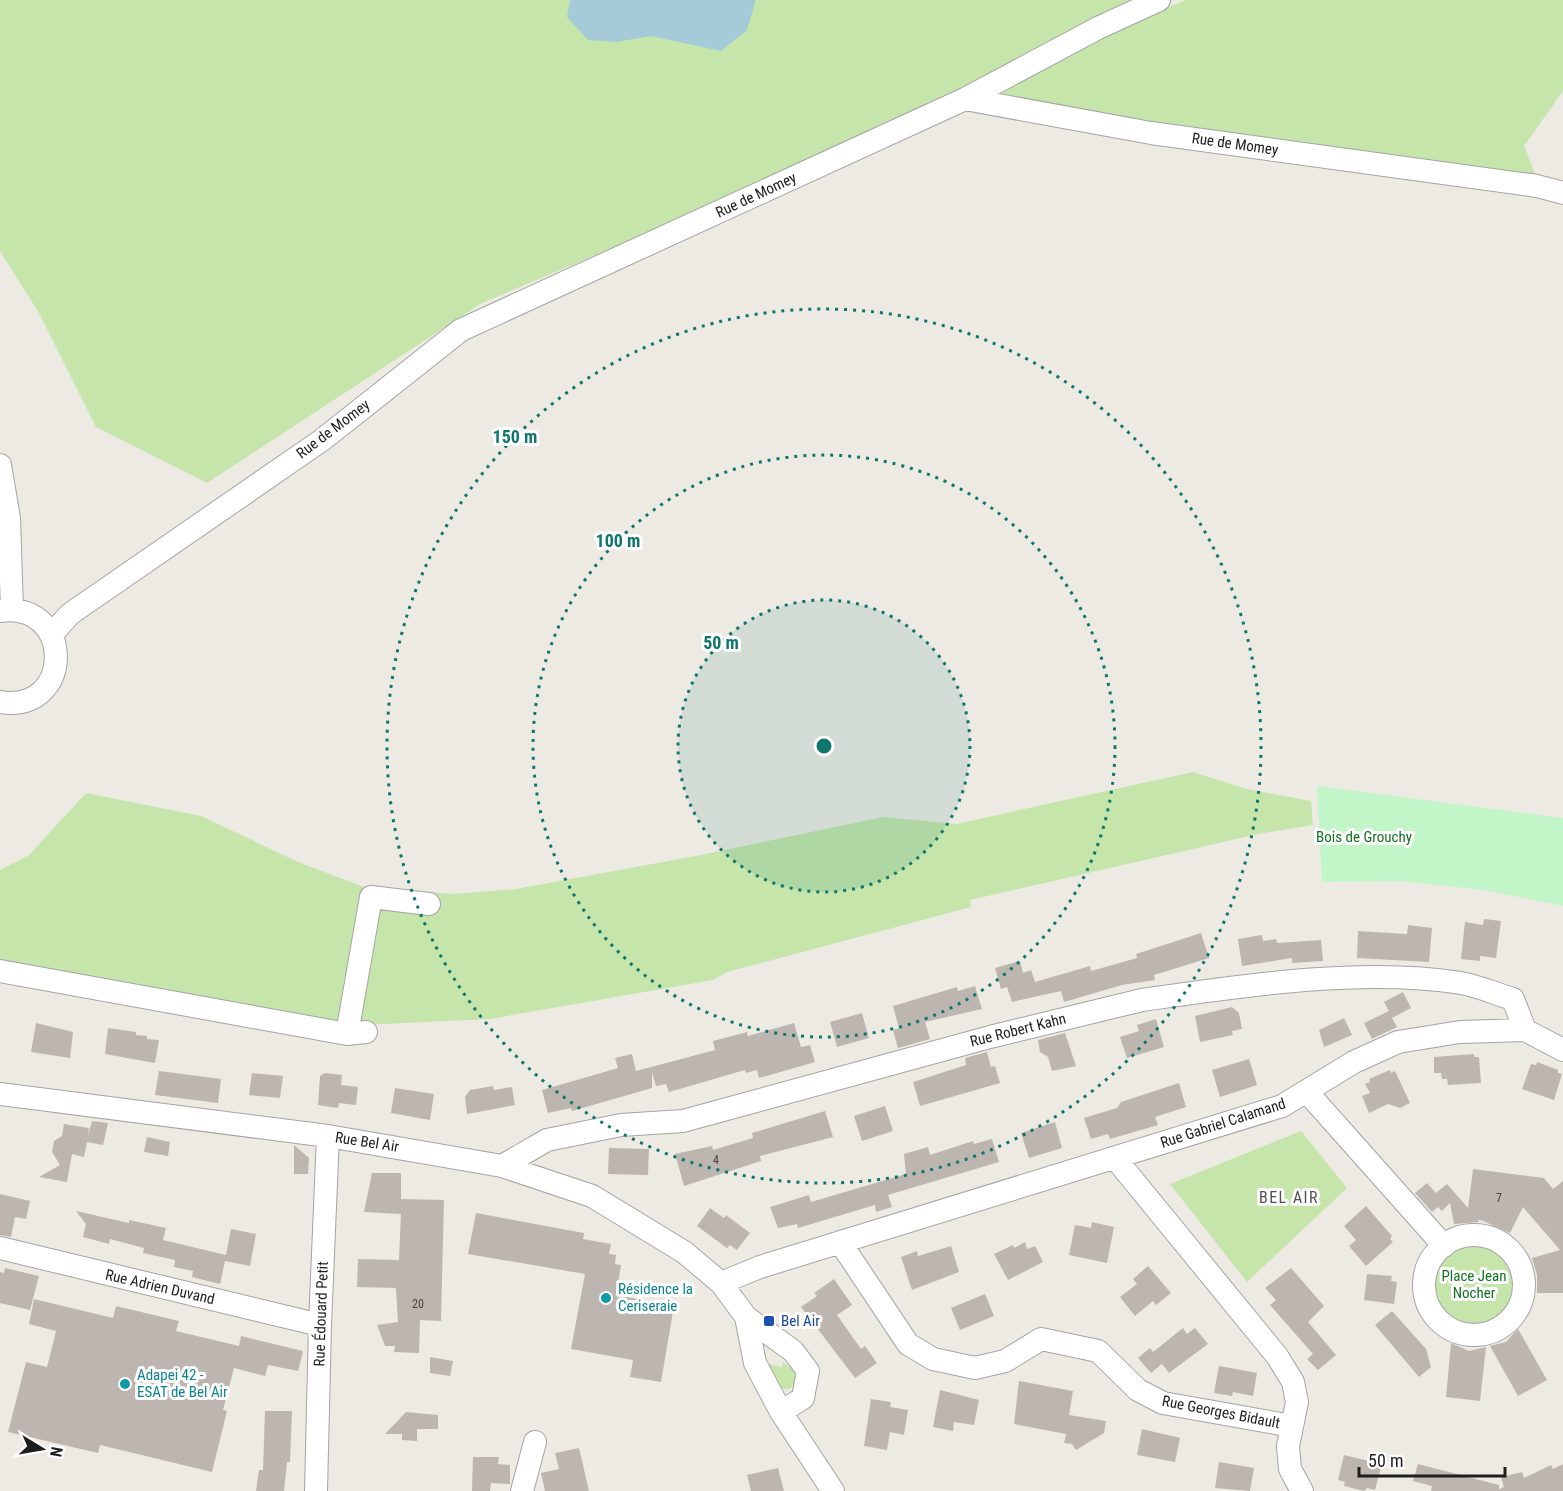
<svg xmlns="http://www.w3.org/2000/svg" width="1563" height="1491" viewBox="0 0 1563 1491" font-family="'Roboto Condensed',sans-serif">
	<rect width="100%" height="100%" fill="#edeae3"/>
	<path fill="#c5e5ab" d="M0,0H1131L965,99L482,303L207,483L96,427L39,313L0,251Z
		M1186,0H1563V91L1524,146L1537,178L1023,103L995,90L1022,68Z
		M1193,772L1247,789L1311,801L1313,825L1258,834L970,900L971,907L727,972L713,980L490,1019L341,1026L0,965V870L29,855L86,793L201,816L298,862L364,887L454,894L516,889L701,855L883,817L956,824Z
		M1301,1131L1347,1188L1247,1282L1170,1184Z
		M1433 1284a41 41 0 1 1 82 0a41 41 0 1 1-82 0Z
		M783,1362L798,1375L795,1385L789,1389L779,1388L768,1364L782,1367Z"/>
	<path fill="#c2f5c8" d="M1317,786L1563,818V906L1484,890L1401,881L1322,882Z"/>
	<path fill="#a6cbd8" d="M570,0H755V3L747,30L721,51L651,36L616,42L588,40L567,17Z"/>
	<path fill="#bdb6b0" d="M1484,919L1501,921L1496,958L1480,956V961L1461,959L1465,922L1483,925Z
		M1408,925L1432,928L1429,962L1357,958L1358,931L1407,934Z
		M1201,933L1209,958L1154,975L1155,980L1122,985L1064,1002L1061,991L1012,1002L1007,987L1001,989L995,968L1020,961L1023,973L1031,970L1035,982L1090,966L1091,971L1137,958L1136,954Z
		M1262,935L1263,941L1276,939L1277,943L1321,940L1323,961L1292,963V958L1242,966L1238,939Z
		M975,986L982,1009L925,1022L930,1039L898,1048L893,1030L899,1028L893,1006L957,987L958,991Z
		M1403,992L1411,1008L1392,1018L1397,1027L1372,1039L1364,1023L1389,1011L1384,1002Z
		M1232,1007L1239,1013L1242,1029L1232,1031L1233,1035L1200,1042L1195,1016Z
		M862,1013L869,1038L837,1047L830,1022Z
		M1344,1018L1352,1035L1324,1047L1319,1030Z
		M1156,1019L1164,1047L1127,1058L1120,1037L1139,1031L1137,1025Z
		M36,1023L73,1032L70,1058L31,1052Z
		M794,1023L801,1047L810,1045L815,1062L759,1078L757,1070L746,1073L745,1070L669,1092L666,1084L656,1086L652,1072V1088L572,1111L571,1108L548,1113L542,1090L618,1068L615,1058L632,1054L636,1071L715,1050L713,1041L747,1032L748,1036Z
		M108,1028L136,1032V1035L147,1036V1039L159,1040L155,1063L105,1054Z
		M1065,1033L1076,1066L1052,1071L1048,1057L1040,1052L1038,1040Z
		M987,1052L991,1067L995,1066L1000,1083L920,1106L913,1082L966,1065L965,1058Z
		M1474,1054V1057H1479L1481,1083L1448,1085L1447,1079H1442L1441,1073H1434V1057Z
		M1249,1059L1257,1085L1220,1097L1212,1070Z
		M1537,1062L1558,1070V1073L1562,1074L1554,1100L1522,1089L1531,1064L1536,1065Z
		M1390,1070L1391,1073L1395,1071L1410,1103L1400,1108L1388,1104L1369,1113L1362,1096L1370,1093L1365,1084L1370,1082L1369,1079Z
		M159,1071L221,1079L218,1103L155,1095Z
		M252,1073L283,1076L280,1098L249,1095Z
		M325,1073L342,1075L341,1085L358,1087L356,1105L339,1103L338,1108L318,1105L320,1076Z
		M1179,1083L1186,1107L1155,1117L1158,1125L1110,1139L1108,1134L1091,1139L1084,1118L1117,1108L1121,1102Z
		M493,1086L494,1090L512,1087L515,1105L467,1114L465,1097L470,1090Z
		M395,1088L434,1094L430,1120L391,1113Z
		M885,1106L893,1131L862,1141L854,1116Z
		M825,1111L833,1137L760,1156L761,1161L684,1186L675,1154L712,1146L713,1150L753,1138L752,1133Z
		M92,1121L108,1123L103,1145L87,1142L84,1157L72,1154L67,1182L39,1177L60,1165L52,1152L54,1141L62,1136L64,1124L89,1128L88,1136Z
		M1055,1122L1062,1148L1029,1158L1021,1133Z
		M147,1137L170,1142L168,1156L144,1152Z
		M992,1139L999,1162L888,1195L892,1207L876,1212L875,1205L798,1228L797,1224L778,1228L770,1207L809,1195L811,1202L906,1174L904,1154L928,1147L930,1155L973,1141L974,1144Z
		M294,1145L309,1158L308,1174H294Z
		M609,1148L649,1149L648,1175L608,1174Z
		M1473,1169L1544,1178L1553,1189L1563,1181V1293H1537V1275L1532,1258L1560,1250L1523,1207L1510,1233L1481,1220H1478L1479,1222L1454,1224L1450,1203L1442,1211L1438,1207L1432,1212L1415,1193L1427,1183L1436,1193L1447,1184L1468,1208Z
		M372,1173H401V1199L444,1200L441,1321L420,1320L419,1353L394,1352L395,1346H385L377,1325L398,1322L396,1288L357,1287L358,1259L399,1260L401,1214L364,1212Z
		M0,1194L30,1201L26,1219L15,1217L11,1237L0,1235Z
		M1366,1206L1392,1236L1390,1239L1393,1242L1366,1266L1349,1246L1356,1240L1344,1226Z
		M710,1208L724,1218L726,1215L750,1233L737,1250L730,1245L727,1248L697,1226Z
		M76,1211L129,1223V1220L166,1228L163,1240L226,1255L231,1229L256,1234L250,1266L225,1261L220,1284L192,1277L193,1271L174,1267L175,1260L143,1253L144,1248L110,1239L109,1244L83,1237L86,1224Z
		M476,1213L584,1233L583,1239L611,1244L609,1254L616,1255L615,1264L621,1265L616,1295L674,1306L661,1382L630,1377L633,1360L571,1349L585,1274L468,1254Z
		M1092,1222L1114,1227L1107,1263L1069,1255L1075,1225L1091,1228Z
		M1025,1242L1027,1249L1035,1246L1043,1262L1008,1280L994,1254L1013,1245L1014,1248Z
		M951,1246L959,1272L912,1290L901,1257L917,1251L918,1256Z
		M1148,1266L1171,1293L1156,1305L1153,1301L1135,1316L1120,1297L1137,1284L1133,1279Z
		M5,1268L39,1276L30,1310L0,1303V1272L4,1273Z
		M1291,1268L1324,1306L1308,1322L1336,1355L1318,1370L1307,1359L1313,1354L1270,1305L1276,1300L1265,1288Z
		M1367,1274L1392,1276L1391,1281L1397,1282L1394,1304L1364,1300Z
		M834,1279L852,1305L837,1315L861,1349L865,1346L877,1363L855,1378L801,1307L817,1296L814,1293Z
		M985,1294L994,1316L960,1330L951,1308Z
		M34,1299L113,1318L116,1306L179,1321L176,1331L239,1346L241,1336L303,1351L298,1371L268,1365L265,1376L234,1368L223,1410L227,1411L212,1472L100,1445L98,1453L8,1432L26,1362L47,1367L56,1331L29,1324Z
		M1392,1311L1426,1349L1431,1367L1419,1377L1375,1325Z
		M1183,1328L1187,1334L1195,1328L1208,1344L1169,1373L1162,1364L1151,1373L1138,1358L1150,1348L1153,1352Z
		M1518,1329L1547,1380L1518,1396L1490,1346L1506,1342Z
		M1451,1343L1469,1351L1486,1347L1480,1401L1446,1397Z
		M430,1357L453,1361L450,1376L430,1373Z
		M1219,1366L1257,1373L1253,1396L1233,1392L1232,1396L1214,1393Z
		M1019,1381L1073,1391L1069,1415L1106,1421L1104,1433L1076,1450L1072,1444L1064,1443L1066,1434L1014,1424Z
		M940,1390L979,1400L974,1425L954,1422L953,1431L933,1427Z
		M871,1399L891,1402L890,1407L908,1410L904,1435L890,1432L887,1450L864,1446Z
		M265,1411H292L290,1462H287L284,1491H256L259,1470H263Z
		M406,1412L438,1415V1429H417V1441L402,1440V1434H385Z
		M1142,1429L1180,1438L1175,1462L1137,1455Z
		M579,1448L589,1491H545L541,1473L559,1469L555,1453Z
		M1344,1455L1382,1464L1375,1490L1367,1488L1364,1491L1344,1486L1345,1482L1338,1480Z
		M473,1457H499L498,1464L510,1465V1484L491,1483L490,1491H472Z
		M1219,1462L1254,1468L1250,1491L1215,1488Z
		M1418,1464L1499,1485V1489L1504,1487L1501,1477L1522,1472L1524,1478L1551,1465L1553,1469L1563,1464V1491H1431L1432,1486L1413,1481Z
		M778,1468L784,1491H751L747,1475Z"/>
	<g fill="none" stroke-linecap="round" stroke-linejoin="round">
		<g stroke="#a4a4a4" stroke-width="24">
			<path id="minor" d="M965,99L1098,28L1159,0
				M0,465L9,518L12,610
				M0,611C75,601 74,714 0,702
				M51,635L70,614L322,440L461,330L965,99L1151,133L1537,186L1563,193
				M0,971L347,1034L366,1032
				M347,1034L371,897L429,904
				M1307,1092L1444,1246
				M0,1094L328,1136L502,1166L592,1196L684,1252L721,1283L746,1317L793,1351L808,1371L803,1398L781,1412
				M1115,1158L1277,1356L1293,1382L1297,1402L1288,1446L1290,1469L1302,1491
				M502,1166L547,1140L621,1125L683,1121L990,1037L1142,1000C1241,986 1361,967 1461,983C1478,986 1496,994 1513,999L1525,1030
				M1424 1285a50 50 0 1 1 100 0a50 50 0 1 1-100 0Z
				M840,1242L908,1344L933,1359L975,1368L1005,1361L1041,1339L1098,1351L1138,1390L1163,1403L1292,1426
				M0,1248L320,1325
				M721,1283L760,1267L1282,1106L1354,1062L1398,1042L1460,1032L1525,1030L1563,1050
				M746,1317L755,1363L781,1412L833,1491
				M316,1491L320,1325L328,1136
				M522,1491L535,1442"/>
		</g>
		<use href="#minor" stroke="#fff" stroke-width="22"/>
	</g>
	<circle cx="824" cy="746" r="146" fill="#0f766e" fill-opacity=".12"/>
	<g fill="none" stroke="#0f766e" stroke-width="3" stroke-dasharray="3 6">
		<circle cx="824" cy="746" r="146"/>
		<circle cx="824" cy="746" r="291"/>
		<circle cx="824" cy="746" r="437"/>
	</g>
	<g fill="#0f9aa8" stroke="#fff" stroke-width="2">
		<circle cx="606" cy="1298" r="6"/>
		<circle cx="125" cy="1384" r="6"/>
	</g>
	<rect fill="#1a4fb4" stroke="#fff" stroke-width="2" x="763" y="1315" width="12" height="12" rx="3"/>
	<g text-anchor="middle" stroke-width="6" stroke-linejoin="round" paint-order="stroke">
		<g font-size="12" fill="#454342">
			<text x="716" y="1164">4</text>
			<text x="1499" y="1202">7</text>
			<text x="418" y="1308">20</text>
		</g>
		<g font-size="15" fill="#1d1d1d" stroke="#fff">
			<text transform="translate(1235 144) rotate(8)" y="5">Rue de Momey</text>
			<text transform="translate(756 195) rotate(-25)" y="5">Rue de Momey</text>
			<text transform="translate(333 429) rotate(-37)" y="5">Rue de Momey</text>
			<text transform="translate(1018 1030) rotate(-14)" y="5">Rue Robert Kahn</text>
			<text transform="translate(1223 1123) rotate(-18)" y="5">Rue Gabriel Calamand</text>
			<text transform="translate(367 1142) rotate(9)" y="5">Rue Bel Air</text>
			<text transform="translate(160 1287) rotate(13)" y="5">Rue Adrien Duvand</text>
			<text transform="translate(321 1314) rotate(-88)" y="5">Rue Édouard Petit</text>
			<text transform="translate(1221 1412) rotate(11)" y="5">Rue Georges Bidault</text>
		</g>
		<g font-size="15" fill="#12731f" stroke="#fff">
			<text x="1364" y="842">Bois de Grouchy</text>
			<text x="1474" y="1281">Place Jean<tspan x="1474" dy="17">Nocher</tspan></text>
		</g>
		<g font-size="15" fill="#0d838f" stroke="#fff" text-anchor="start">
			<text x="618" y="1294">Résidence la<tspan x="618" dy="17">Ceriseraie</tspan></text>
			<text x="137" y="1380">Adapei 42 -<tspan x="137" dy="17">ESAT de Bel Air</tspan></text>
		</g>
		<g font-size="15" fill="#164399" stroke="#fff" text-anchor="start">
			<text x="781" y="1326">Bel Air</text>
		</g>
		<g font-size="16" letter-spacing="1.5" fill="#505050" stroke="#fff">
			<text x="1289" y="1203">BEL AIR</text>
		</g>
	</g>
	<circle cx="824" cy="746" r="9" fill="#0f766e" stroke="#fff" stroke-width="3"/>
	<g font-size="18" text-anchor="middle" font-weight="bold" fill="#0f766e" stroke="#fff" stroke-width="6" stroke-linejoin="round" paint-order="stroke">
		<text x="515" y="443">150 m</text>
		<text x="618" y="547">100 m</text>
		<text x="721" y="649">50 m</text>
	</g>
	<g transform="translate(42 1449) rotate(101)" stroke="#ffffff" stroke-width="4.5" paint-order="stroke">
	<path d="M0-4.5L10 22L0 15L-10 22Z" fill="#1d1d1d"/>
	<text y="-9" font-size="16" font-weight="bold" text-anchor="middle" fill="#1d1d1d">N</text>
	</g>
	<path d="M1359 1467v9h146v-9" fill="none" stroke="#1d1d1d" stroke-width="3"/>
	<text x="1368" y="1467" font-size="18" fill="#1d1d1d" stroke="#ffffff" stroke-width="4.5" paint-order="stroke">50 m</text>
</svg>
